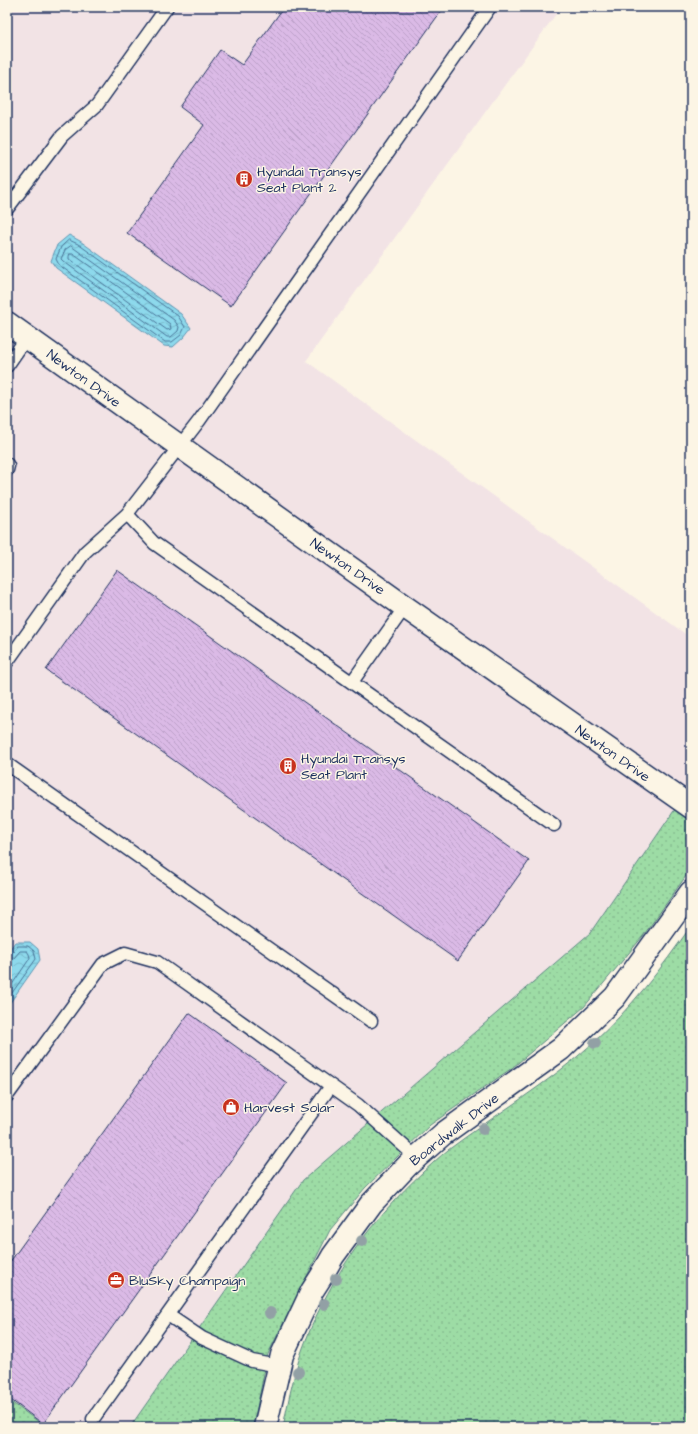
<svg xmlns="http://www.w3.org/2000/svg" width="698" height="1434" viewBox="0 0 698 1434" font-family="'Architects Daughter',sans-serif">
	<defs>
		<pattern id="grass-dots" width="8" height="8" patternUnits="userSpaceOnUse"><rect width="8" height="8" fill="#9ddca5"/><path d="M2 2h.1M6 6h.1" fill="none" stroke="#87bd90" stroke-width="1.8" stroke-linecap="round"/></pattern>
		<pattern id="water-waves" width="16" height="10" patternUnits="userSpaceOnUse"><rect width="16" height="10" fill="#8dd9ec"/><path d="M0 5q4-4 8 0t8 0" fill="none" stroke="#79bbcd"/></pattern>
		<pattern id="building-back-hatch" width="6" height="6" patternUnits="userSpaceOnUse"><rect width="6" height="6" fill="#dbbae6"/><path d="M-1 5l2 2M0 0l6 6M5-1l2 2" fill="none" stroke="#bba0c8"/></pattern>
	</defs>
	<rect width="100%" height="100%" fill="#fcf5e5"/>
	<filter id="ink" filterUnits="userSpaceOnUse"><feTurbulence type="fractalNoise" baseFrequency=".025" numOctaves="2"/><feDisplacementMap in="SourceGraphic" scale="8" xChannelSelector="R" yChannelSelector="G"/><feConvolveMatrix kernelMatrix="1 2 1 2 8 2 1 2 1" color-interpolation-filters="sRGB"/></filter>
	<g filter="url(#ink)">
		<path fill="#f2e3e5" d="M7,7H561L306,361L691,638V786L590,933L303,1180L130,1427H46L7,1399Z"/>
		<path fill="url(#grass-dots)" stroke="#5c8682" d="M691,786V869L643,936L584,1007L512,1068L430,1125L365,1188L330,1230L268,1354L253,1427H130L303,1180L590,933Z
			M691,926V1427H283C289,1398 295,1367 306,1340C331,1276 372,1219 423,1172C431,1165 439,1157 448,1150C496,1114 548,1084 593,1043C630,1009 662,968 691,926Z
			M7,1399L46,1427H7Z"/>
		<path fill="url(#water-waves)" stroke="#5f95b3" d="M69,235L80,241L181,314L191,328L184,337L173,347L164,346L56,268L51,261L57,245Z
			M15,942H30L38,949L40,960L7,1007V953Z"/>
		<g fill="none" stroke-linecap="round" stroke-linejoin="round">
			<path stroke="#497397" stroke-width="1" d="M69,240L78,244L178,316L185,327L181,335L172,342H165L59,265L56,259L61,247Z
				M71,246L174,320L179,327L178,331L171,337H167L63,261L61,259L65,250Z
				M70,254H73L170,324L171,329L167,330L69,259V257Z
				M7,955L11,954L17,946H28L34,951L36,959L7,1000
				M7,960L14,958L20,951H27L29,954L30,958L7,992"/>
		</g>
		<path fill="url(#building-back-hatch)" stroke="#1b2f5e" d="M284,7H444L231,306L127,233L204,125L180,107L220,50L242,65Z
			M117,570L529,861L458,961L46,670Z
			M189,1013L287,1083L43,1424L7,1397V1266Z"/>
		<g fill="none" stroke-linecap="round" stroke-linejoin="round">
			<g stroke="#1b2f5e" stroke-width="15">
				<path id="lane" d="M7,209L62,136L97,105L167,7
					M7,366L27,337
					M7,464L8,466L7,470
					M127,514L154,543L554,825
					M7,662L85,552L127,514L199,421L490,7
					M352,682L405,607
					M7,764L371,1021
					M7,1096L103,964L125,953L157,962L358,1105L416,1157
					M168,1315L202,1338L252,1361L279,1366
					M93,1419L331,1086"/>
			</g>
			<g stroke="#1b2f5e" stroke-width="25">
				<path id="street" d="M7,323L405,607L691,807"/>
			</g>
			<g stroke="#1b2f5e" stroke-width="25">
				<path id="secondary" d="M265,1427L282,1355L312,1291L321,1277L333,1256L371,1204L408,1165L443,1134L561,1049L615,997L691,892"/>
			</g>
			<use href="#lane" stroke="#fcf5e5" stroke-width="12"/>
			<use href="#street" stroke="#fcf5e5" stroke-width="22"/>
			<use href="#secondary" stroke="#fcf5e5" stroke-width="22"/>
		</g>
		<g fill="#92a0a5">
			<circle cx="595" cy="1043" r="6"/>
			<circle cx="483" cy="1129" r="6"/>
			<circle cx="362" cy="1241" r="6"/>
			<circle cx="336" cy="1279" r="6"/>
			<circle cx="324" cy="1304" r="6"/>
			<circle cx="270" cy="1313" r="6"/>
			<circle cx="298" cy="1372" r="6"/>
		</g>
	</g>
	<defs>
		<g id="building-disc" transform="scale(0.9)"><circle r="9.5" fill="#c8321e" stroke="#fcf5e5"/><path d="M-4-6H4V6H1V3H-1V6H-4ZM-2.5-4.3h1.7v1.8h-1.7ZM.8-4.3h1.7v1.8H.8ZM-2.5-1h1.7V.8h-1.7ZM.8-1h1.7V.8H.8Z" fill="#fff"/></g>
		<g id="shop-disc" transform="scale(0.9)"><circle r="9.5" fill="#c8321e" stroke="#fcf5e5"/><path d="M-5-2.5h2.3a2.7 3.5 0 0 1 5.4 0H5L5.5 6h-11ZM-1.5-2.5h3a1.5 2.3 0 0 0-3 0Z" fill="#fff"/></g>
		<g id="office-disc" transform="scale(0.9)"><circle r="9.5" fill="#c8321e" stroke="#fcf5e5"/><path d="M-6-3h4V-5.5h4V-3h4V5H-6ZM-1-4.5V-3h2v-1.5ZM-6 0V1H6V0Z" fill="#fff"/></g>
	</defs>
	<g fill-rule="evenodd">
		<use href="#building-disc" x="244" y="179"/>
		<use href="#building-disc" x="288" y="766"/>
		<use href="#shop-disc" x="231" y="1107"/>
		<use href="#office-disc" x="116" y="1280"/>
	</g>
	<g text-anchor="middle" stroke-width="3" stroke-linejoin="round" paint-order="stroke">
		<g font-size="14" fill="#1b2f5e" stroke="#fcf5e5" text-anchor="start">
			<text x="257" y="176">Hyundai Transys<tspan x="257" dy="16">Seat Plant 2</tspan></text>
			<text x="301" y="763">Hyundai Transys<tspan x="301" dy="16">Seat Plant</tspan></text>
			<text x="244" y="1112">Harvest Solar</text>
			<text x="129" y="1285">BluSky Champaign</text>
		</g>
		<g font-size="14" fill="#1b2f5e" stroke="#fcf5e5">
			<text transform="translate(84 378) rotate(36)" y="5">Newton Drive</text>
			<text transform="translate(348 566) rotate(35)" y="5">Newton Drive</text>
			<text transform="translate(613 753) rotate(35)" y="5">Newton Drive</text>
			<text transform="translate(454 1129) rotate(-38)" y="5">Boardwalk Drive</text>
		</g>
	</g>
	<rect width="698" height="1434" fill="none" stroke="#fcf5e5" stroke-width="24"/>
	<rect x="12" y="12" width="674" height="1410" fill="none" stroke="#1b2f5e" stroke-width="1.5" filter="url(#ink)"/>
</svg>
